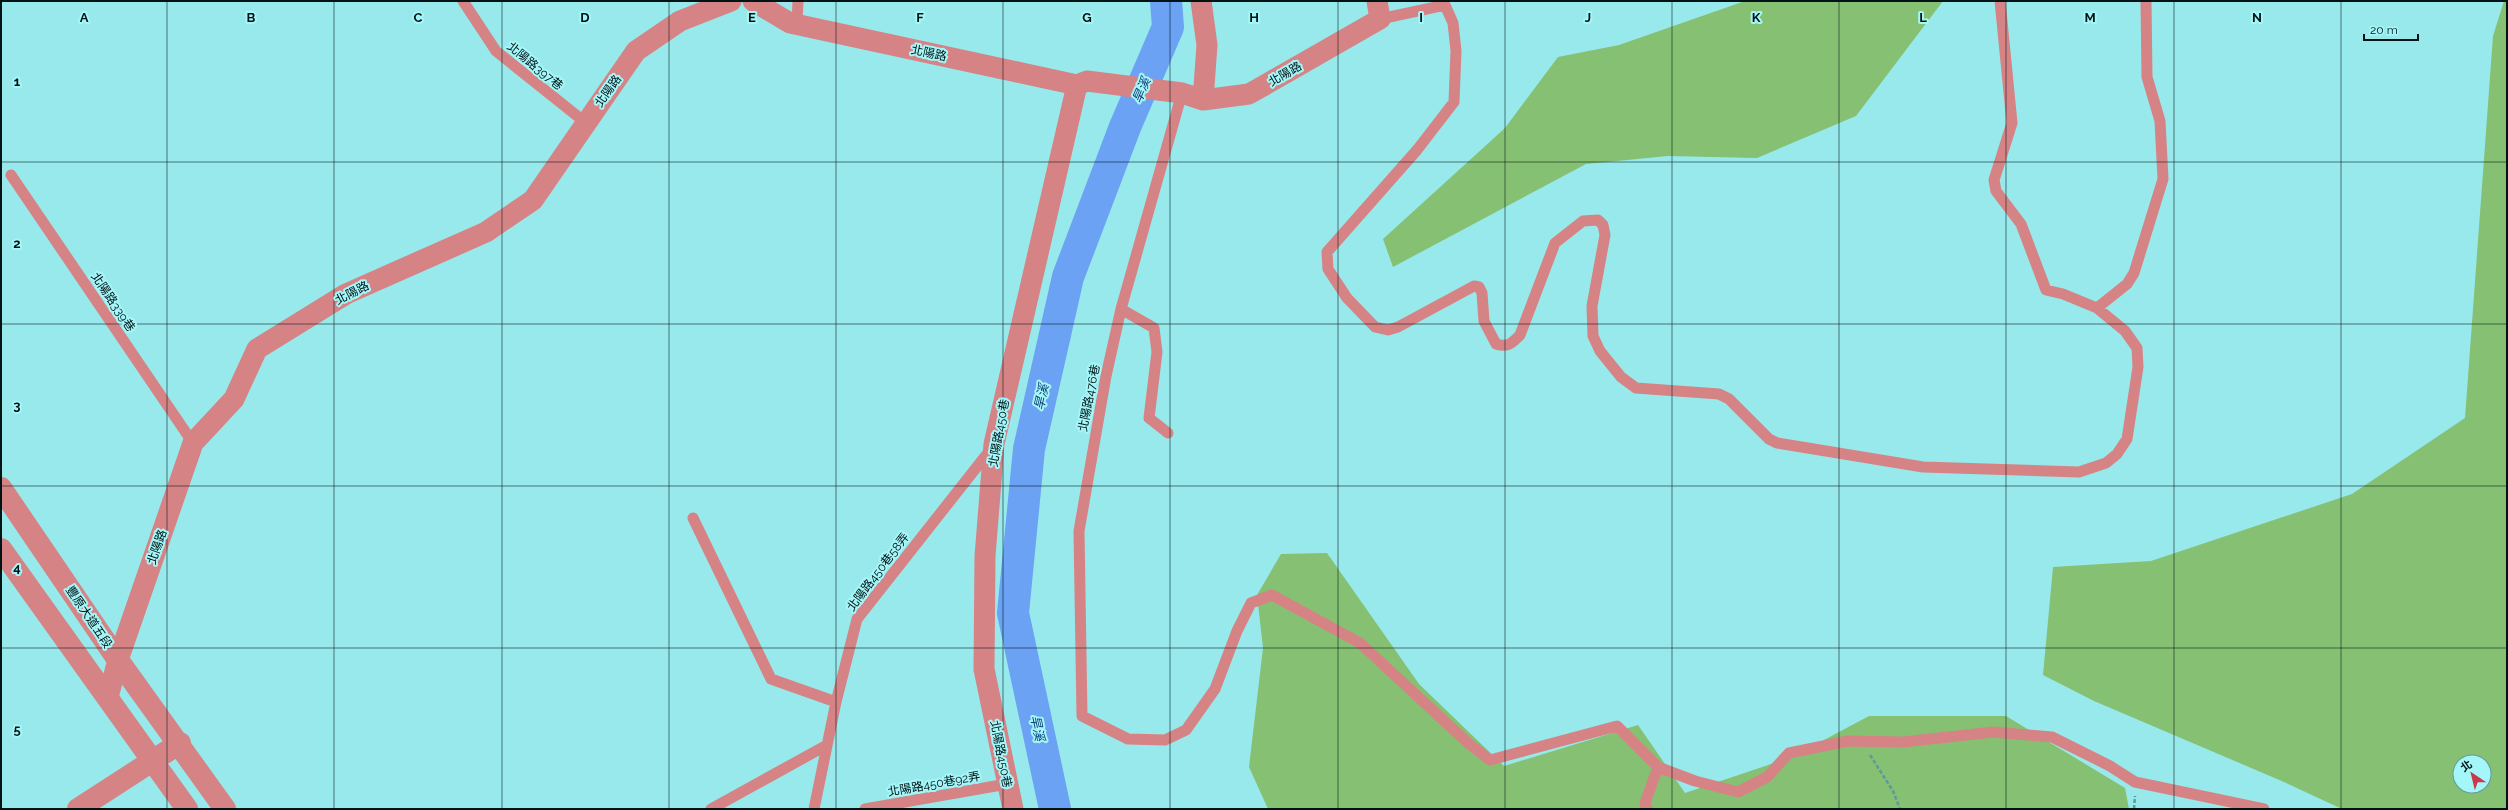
<svg xmlns="http://www.w3.org/2000/svg" width="2508" height="810" viewBox="0 0 2508 810" font-family="Raleway,'Noto Sans TC',sans-serif">
	<rect width="100%" height="100%" fill="#98e9eb"/>
	<path fill="#86c073" fill-rule="evenodd" d="M1745,1H1943L1856,116L1757,158L1668,156L1586,164L1393,267L1383,239L1505,128L1558,57L1619,45Z
		M2504,1H2507V809H2342L2284,782L2094,701L2043,675L2053,567L2151,561L2352,494L2465,418L2493,36ZM2460,762H2484V786H2460Z
		M1327,553L1419,684L1504,766L1638,725L1685,793L1792,757L1869,716H2006L2125,788L2129,809H1268L1249,767L1263,648L1257,595L1281,554Z"/>
	<g fill="none" stroke-linecap="round" stroke-linejoin="round">
		<path stroke="#6ba2f4" stroke-width="32" d="M1055,809L1013,613L1029,449L1068,277L1125,127L1168,27L1166,1"/>
		<path stroke="#5f999a" stroke-width="2.5" stroke-dasharray="4 2" stroke-linecap="butt" d="M1870,755L1893,791L1900,809
			M2134,809L2135,796"/>
		<path stroke="#d68385" stroke-width="11" d="M463,1L496,51L586,123
			M1380,19L1445,5L1453,23L1456,51L1454,102L1417,150L1327,252L1328,269L1347,298L1375,327L1388,330L1398,327L1474,286L1479,287L1482,293L1484,321L1496,344C1508,348 1512,343 1520,335L1555,243L1583,221L1598,220L1603,225L1605,235L1592,306L1593,336L1600,351L1621,377L1636,388L1719,394L1729,399L1769,439L1777,443L1923,467L2079,472L2106,463L2117,454L2127,439L2138,367L2137,348L2125,331L2097,308L2063,294L2046,290L2021,224L1996,191L1994,180L2012,123L2000,1
			M797,24L798,1
			M1182,93L1121,309L1106,376L1079,531L1082,716L1128,739L1165,740L1186,730L1215,689L1237,631L1251,603L1272,595L1360,643L1468,743L1490,760L1617,726L1658,767L1645,803L1647,809
			M11,175L193,443
			M2097,308L2127,284L2134,273L2163,179L2160,121L2147,77L2146,1
			M1121,309L1154,328L1157,352L1149,418L1168,433
			M693,518L771,679L836,702
			M1658,767L1695,781L1738,792L1767,777L1789,753L1848,741L1903,742L1993,732L2052,737L2110,766L2135,782L2264,809
			M711,809L827,745
			M814,809L836,702L857,619L991,449
			M865,809L1007,784"/>
		<path stroke="#d68385" stroke-width="21" d="M753,1L790,23L1077,85L1087,81L1182,93L1203,100L1249,94L1380,19L1377,1
			M1201,1L1207,45L1203,100
			M108,697L118,660L193,443L234,399L257,349L346,294L486,232L533,200L636,51L680,21L731,1
			M1013,809L984,669L985,556L994,444L1077,85"/>
		<path stroke="#d68385" stroke-width="22" d="M1,488L118,660L225,809
			M1,549L187,809
			M78,809L180,743"/>
	</g>
	<path fill="none" stroke="#001415" stroke-width="1" stroke-opacity="0.55" d="M167,1V809M334,1V809M502,1V809M669,1V809M836,1V809M1003,1V809M1170,1V809M1338,1V809M1505,1V809M1672,1V809M1839,1V809M2006,1V809M2174,1V809M2341,1V809M1,162H2507M1,324H2507M1,486H2507M1,648H2507"/>
	<g text-anchor="middle" stroke-width="4" stroke-linejoin="round" paint-order="stroke">
		<g font-size="12" fill="#001415" stroke="#a5f6f8">
			<text transform="translate(929 53) rotate(12)" y="4">北陽路</text>
			<text transform="translate(535 66) rotate(39)" y="4">北陽路397巷</text>
			<text transform="translate(1285 74) rotate(-30)" y="4">北陽路</text>
			<text transform="translate(608 91) rotate(-55)" y="4">北陽路</text>
			<text transform="translate(352 293) rotate(-27)" y="4">北陽路</text>
			<text transform="translate(113 302) rotate(56)" y="4">北陽路339巷</text>
			<text transform="translate(1089 398) rotate(-79)" y="4">北陽路476巷</text>
			<text transform="translate(999 433) rotate(-80)" y="4">北陽路450巷</text>
			<text transform="translate(157 547) rotate(-71)" y="4">北陽路</text>
			<text transform="translate(878 572) rotate(-53)" y="4">北陽路450巷58弄</text>
			<text transform="translate(89 617) rotate(56)" y="4">豐原大道五段</text>
			<text transform="translate(1001 754) rotate(79)" y="4">北陽路450巷</text>
			<text transform="translate(934 784) rotate(-10)" y="4">北陽路450巷92弄</text>
		</g>
		<g font-size="13" font-style="italic" fill="#0e3c7b" stroke="#a5f6f8">
			<text transform="translate(1141 90) rotate(-67)" y="5">旱溪</text>
			<text transform="translate(1041 397) rotate(-77)" y="5">旱溪</text>
			<text transform="translate(1038 728) rotate(78)" y="5">旱溪</text>
		</g>
	</g>
	<g font-size="13" text-anchor="middle" font-weight="bold" fill="#001415" stroke="#a5f6f8" stroke-width="4" stroke-linejoin="round" paint-order="stroke">
		<text x="84" y="22">A</text>
		<text x="251" y="22">B</text>
		<text x="418" y="22">C</text>
		<text x="585" y="22">D</text>
		<text x="752" y="22">E</text>
		<text x="920" y="22">F</text>
		<text x="1087" y="22">G</text>
		<text x="1254" y="22">H</text>
		<text x="1421" y="22">I</text>
		<text x="1588" y="22">J</text>
		<text x="1756" y="22">K</text>
		<text x="1923" y="22">L</text>
		<text x="2090" y="22">M</text>
		<text x="2257" y="22">N</text>
		<text x="17" y="86">1</text>
		<text x="17" y="248">2</text>
		<text x="17" y="410">3</text>
		<text x="17" y="572">4</text>
		<text x="17" y="734">5</text>
	</g>
	<rect width="2508" height="810" fill="none" stroke="#001415" stroke-width="4"/>
	<g transform="translate(2472 774) rotate(325)"><circle r="19" fill="#a5f6f8" stroke="#639c9d"/>
	<path d="M0-3L7 15L0 10L-7 15Z" fill="#c9394b"/>
	<text y="-6" font-size="11" font-weight="bold" text-anchor="middle" fill="#001415">北</text>
	</g>
	<path d="M2364 34v6h54v-6" fill="none" stroke="#001415" stroke-width="2"/>
	<text x="2370" y="34" font-size="12" fill="#001415" stroke="#a5f6f8" stroke-width="3" paint-order="stroke">20 m</text>
</svg>
